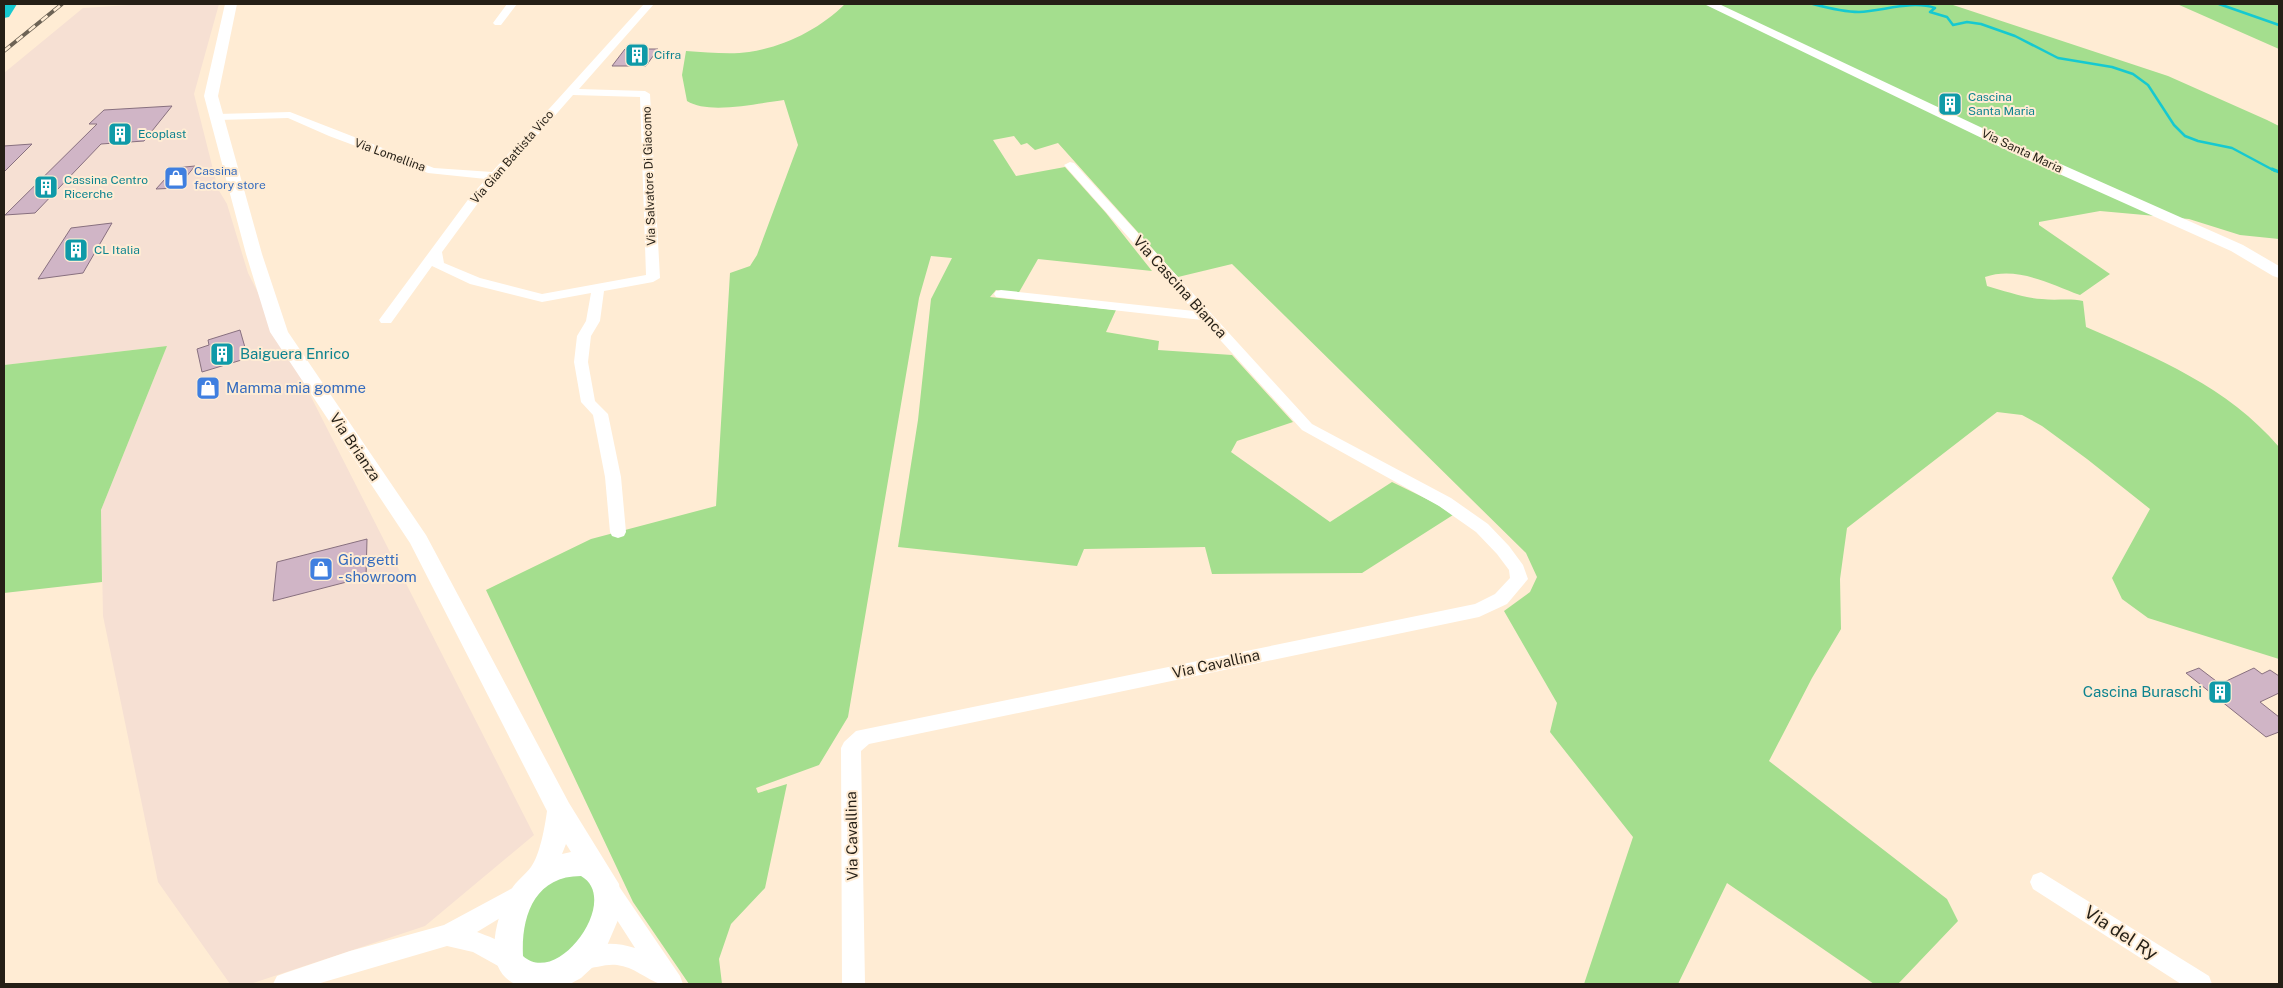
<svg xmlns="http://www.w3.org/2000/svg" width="2283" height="988" viewBox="0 0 2283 988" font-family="'Public Sans',sans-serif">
	<rect width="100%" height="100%" fill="#ffecd4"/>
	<path fill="#f6e0d3" d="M145,4H219L194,94L218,189L227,204L248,273L534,835L425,926L250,984H230L158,882L103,616L101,510L167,346L4,365V73L83,8Z"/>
	<path fill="#a4de8e" d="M845,4H1950L2168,76L2267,120L2279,126V239L2240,235L2189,219L2100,211L2039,222V225L2110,274L2080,295C2050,284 2017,266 1985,277L1987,286C2005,291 2024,298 2042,299C2056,301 2069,298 2083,301L2086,327C2157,358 2228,387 2279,447V659L2148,618L2122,599L2112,578L2150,509L2087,459L2042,426L2022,415L1997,412L1847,528L1840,579L1841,629L1812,678L1769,761L1947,899L1958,921L1898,984H1874L1727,883L1678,984H1584L1633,837L1550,732L1557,703L1504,611L1530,592L1537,577L1526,553L1232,264L1178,277L1058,143L1035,150L1027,143L1021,145L1014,136L993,140L1016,176L1065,167L1106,213L1152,271L1038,259L1018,294L996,290L990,297L1116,310L1106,332L1159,341L1158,350L1232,355L1293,422L1237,441L1231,452L1330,522L1392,482L1435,503L1453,515L1362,573L1212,574L1205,547L1084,549L1077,566L898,547L918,420L931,299L952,258L931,256L919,298L848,717L819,765L756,788L758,793L787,784L765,888L731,924L719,959L722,984H689L633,902L486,590L591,539L716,506L730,273L750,266L757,255L798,145L784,100C758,103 709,115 687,101L682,75L686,51C707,52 729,55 749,52C784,47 820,29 845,4Z
		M2177,4H2279V49Z
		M167,346L101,510L102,582L4,593V365Z
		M555,874H585L597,896L589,938L551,968L524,961L519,948L523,912Z"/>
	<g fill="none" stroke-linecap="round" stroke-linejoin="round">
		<path stroke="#16c9d0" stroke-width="2.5" d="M1813,4C1828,8 1843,12 1859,12C1883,11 1912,0 1935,8L1930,12L1947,17L1953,25L1967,22L1981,24L2015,36L2058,58L2112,67L2133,74L2148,85L2174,125L2185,136L2198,141L2232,148L2275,171
			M2219,4L2279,25"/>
		<path stroke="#16c9d0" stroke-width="3" d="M2272,169L2279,172"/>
		<path fill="#16c9d0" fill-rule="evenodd" d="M4,4H17L9,17L4,18Z"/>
	</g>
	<path fill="#d0b5c6" stroke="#88707f" d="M625,49H658L646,66H612Z
		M172,106L144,141L101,144L35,213L5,215L97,124H89L104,110Z
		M32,144L4,172V146Z
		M195,166L177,188L156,189L175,168Z
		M112,223L83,273L38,279L71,228Z
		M240,330L248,358L202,372L197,349L209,345L208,340Z
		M367,539L366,577L273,601L277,562Z
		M2199,668L2220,684L2254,668L2262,674L2270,670L2279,676V693L2260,702L2279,717V732L2266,737L2186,673Z"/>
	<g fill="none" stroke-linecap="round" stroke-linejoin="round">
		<path fill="#fff" fill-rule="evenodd" d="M507,4H517L501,25H495L493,23Z
			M644,4H654L579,89L645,91L650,94L660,278L653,282L604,291L600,321L591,336L588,362L595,401L608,414L621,477L626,532L624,536L618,538L612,536L610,532L605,477L593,415L581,402L574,362L577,336L586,321L591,293L542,302L470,284L432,266L391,323H381L379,320L470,197L486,179L428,173L329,136L288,118L217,120L212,117L217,114L290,112L434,168L492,172ZM573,95L640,97L646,275L542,294L480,278L444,263L442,252L478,203Z
			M1070,162L1074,163L1312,424L1451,498L1488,524L1509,546L1523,565L1528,579L1507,604L1479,617L869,744L861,751L865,984H842L841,748L844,742L856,731L1475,604L1495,594L1510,578L1509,570L1497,554L1476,532L1439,506L1302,430L1202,320L996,297L994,294L996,291L1001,290L1194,311L1066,167L1064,165Z
			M2041,872L2209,976L2212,984H2181L2033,889L2030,882L2033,875Z
			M608,879L616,882L680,976L683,984C677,984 666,987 660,984C646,979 634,967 617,965C603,963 588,972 575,967L572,959L575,951C595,943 614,941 635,948L597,889L600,882Z
			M522,883L530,886L533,893L530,900L477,932C493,938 514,945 520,961L517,969L509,972L473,952L447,946L317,984H273L277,976L285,973L350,951L444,925Z"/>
		<path fill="#fff" fill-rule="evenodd" d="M225,4H237L218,96L262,254L288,332L426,535L569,803L619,884L621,901L618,920L606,948L595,965L581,978L570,984H515C481,968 496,915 511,890C516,881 525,875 531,867C540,855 545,826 547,811L410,543L270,332L246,254L204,96ZM566,844L571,852L562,854ZM581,876C622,899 558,988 523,956C521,917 534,876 581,876Z
			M1704,4H1719L2029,150L2243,245L2279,266V278L2273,276L2231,251L2019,156Z"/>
		<g stroke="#6d6355" stroke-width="4">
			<path id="rail" d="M4,51L62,4"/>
		</g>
		<use href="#rail" stroke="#ffecd4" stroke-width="2.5" stroke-dasharray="8" stroke-linecap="butt"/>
	</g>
	<defs>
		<g id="building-square" transform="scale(1.25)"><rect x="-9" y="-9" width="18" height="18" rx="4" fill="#0f9aa8" stroke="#ffecd4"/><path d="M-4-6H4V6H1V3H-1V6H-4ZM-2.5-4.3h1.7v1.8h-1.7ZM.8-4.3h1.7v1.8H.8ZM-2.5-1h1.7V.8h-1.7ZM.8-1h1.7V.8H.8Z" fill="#fff"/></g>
		<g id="shop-square" transform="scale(1.25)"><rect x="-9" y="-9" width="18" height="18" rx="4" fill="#3f7fe0" stroke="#ffecd4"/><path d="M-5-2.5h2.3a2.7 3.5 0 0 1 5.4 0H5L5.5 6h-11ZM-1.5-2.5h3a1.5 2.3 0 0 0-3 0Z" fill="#fff"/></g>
	</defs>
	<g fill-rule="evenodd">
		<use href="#building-square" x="637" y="55"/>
		<use href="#building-square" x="1950" y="104"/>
		<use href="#building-square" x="120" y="134"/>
		<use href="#shop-square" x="176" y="178"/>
		<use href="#building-square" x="46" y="187"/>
		<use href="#building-square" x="76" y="250"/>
		<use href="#building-square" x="222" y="354"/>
		<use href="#shop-square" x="208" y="388"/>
		<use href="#shop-square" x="321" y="569"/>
		<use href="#building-square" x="2220" y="692"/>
	</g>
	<g text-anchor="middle" stroke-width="4" stroke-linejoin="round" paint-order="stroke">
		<g font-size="12" fill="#0d838f" stroke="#ffecd4" text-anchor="start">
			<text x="654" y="59">Cifra</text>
			<text x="1968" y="101">Cascina<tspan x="1968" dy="14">Santa Maria</tspan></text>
			<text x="138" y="138">Ecoplast</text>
			<text x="64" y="184">Cassina Centro<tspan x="64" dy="14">Ricerche</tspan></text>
			<text x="94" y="254">CL Italia</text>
		</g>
		<g font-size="12" fill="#251f16" stroke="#ffecd4">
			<text transform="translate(2022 151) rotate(25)" y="4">Via Santa Maria</text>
			<text transform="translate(390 155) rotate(20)" y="4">Via Lomellina</text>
			<text transform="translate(512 157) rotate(-49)" y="4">Via Gian Battista Vico</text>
			<text transform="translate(649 176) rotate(-92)" y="4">Via Salvatore Di Giacomo</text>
		</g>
		<g font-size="12" fill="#366cbe" stroke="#ffecd4" text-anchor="start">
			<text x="194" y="175">Cassina<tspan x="194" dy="14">factory store</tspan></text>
		</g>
		<g font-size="15" fill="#251f16" stroke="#ffecd4">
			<text transform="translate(1180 287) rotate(48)" y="5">Via Cascina Bianca</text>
			<text transform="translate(355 447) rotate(56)" y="5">Via Brianza</text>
			<text transform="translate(1216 664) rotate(-12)" y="5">Via Cavallina</text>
			<text transform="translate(852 836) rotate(-91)" y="5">Via Cavallina</text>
		</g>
		<g font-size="15" fill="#0d838f" stroke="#ffecd4" text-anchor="start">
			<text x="240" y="359">Baiguera Enrico</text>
			<text x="2202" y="697" text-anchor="end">Cascina Buraschi</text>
		</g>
		<g font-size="15" fill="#366cbe" stroke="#ffecd4" text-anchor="start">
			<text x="226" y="393">Mamma mia gomme</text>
			<text x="338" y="565">Giorgetti<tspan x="338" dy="17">- showroom</tspan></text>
		</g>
		<g font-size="18" fill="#251f16" stroke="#ffecd4">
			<text transform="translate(2121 933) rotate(33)" y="6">Via del Ry</text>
		</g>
	</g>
	<rect width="2283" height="988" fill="none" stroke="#251f16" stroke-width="10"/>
</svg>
